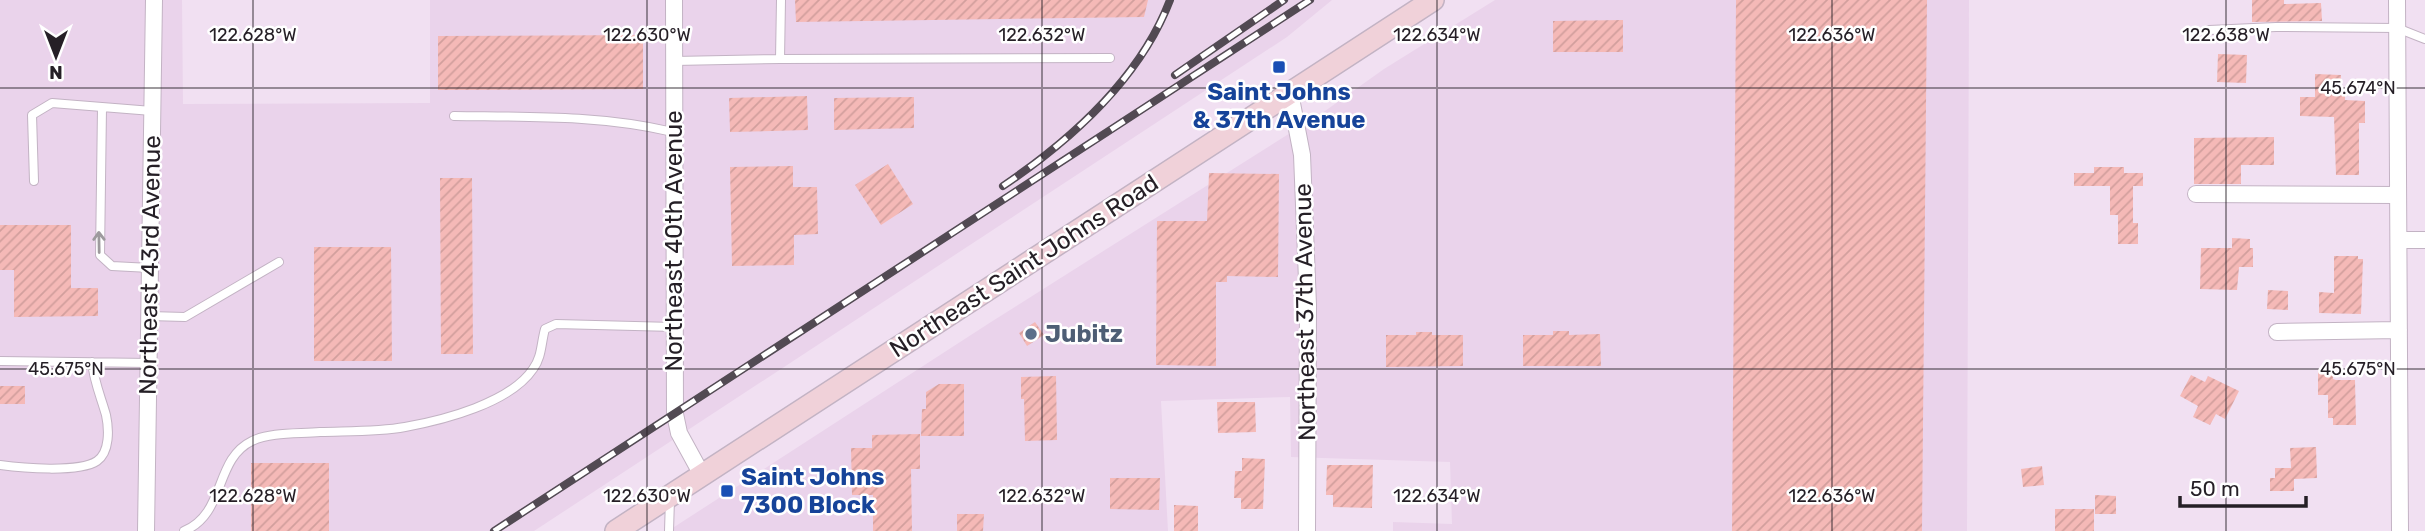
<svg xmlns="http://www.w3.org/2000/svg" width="2425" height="531" viewBox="0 0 2425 531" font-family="Rubik,sans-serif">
	<defs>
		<pattern id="building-hatch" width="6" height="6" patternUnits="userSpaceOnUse" patternTransform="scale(1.75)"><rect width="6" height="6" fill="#f5b9b7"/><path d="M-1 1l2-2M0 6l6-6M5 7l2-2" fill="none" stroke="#d29f9d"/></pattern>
	</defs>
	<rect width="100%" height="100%" fill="#f1e0f2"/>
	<path fill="#ead3eb" d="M0,0H182L183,104L430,103V0H1332L1287,37L534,531H0Z
		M1495,0H1969L1967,531H1393V522L1452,524L1450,462L1291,457L1290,397L1161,401L1168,531H668L991,322L1325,111L1384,69Z"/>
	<path fill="url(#building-hatch)" d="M795,0H1148L1144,17L796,22Z
		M1736,0H1927L1922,531H1732Z
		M2252,0H2284V4L2321,3L2322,21L2252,22Z
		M1623,20V52H1553V21Z
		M643,35V89L438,90V36Z
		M2218,54L2247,55L2246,83L2217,82Z
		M2315,74L2341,75L2340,93H2345V100L2365,101V123H2359V175H2336L2334,117L2300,116V97H2315Z
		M807,96L808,130L730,132L729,98Z
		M914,97V128L834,130V98Z
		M2274,137V165H2241V184H2194V138Z
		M888,164L913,204L881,225L855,185Z
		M793,166V187H817L818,234L794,235V265L732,266L730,167Z
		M2094,167H2124V173H2143V186H2133V223H2138V244H2118V215H2110V186H2074V173H2094Z
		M1209,173L1279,174L1278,277L1227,276V282H1216V366L1156,365L1157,221H1207Z
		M440,178H472L473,354H441Z
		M0,225H71V288H98V316L14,317V270H0Z
		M2232,238L2250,239V248H2253V267H2239L2237,290L2200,289L2201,248H2232Z
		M314,247H391L392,361H314Z
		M2334,256H2358V259H2363L2361,314L2319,313V292L2334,293Z
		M2268,290L2288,291V310L2267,309Z
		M1035,322L1044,335L1027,346L1019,333Z
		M1553,331H1569V335L1600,334L1601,366H1523V335H1553Z
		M1416,332H1432V335H1463V366L1386,367V335H1416Z
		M2318,369H2333V379L2336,380H2355L2356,425H2333V418H2328V395H2318Z
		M2191,375L2205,382L2208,376L2239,391L2225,419L2216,414L2210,425L2193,417L2198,406L2180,396Z
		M1056,376L1057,440L1025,441L1024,399H1021V377Z
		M939,384H964V436H921L922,409H926V392Z
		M0,386H25V404H0Z
		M1217,402H1255L1256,432L1218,433Z
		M920,434V469H911L912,531H873V495H852L851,448H872V435Z
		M2316,447L2317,478L2294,479V491H2270V478H2275V468H2291L2290,448Z
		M1242,458L1265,459L1263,509H1241V498H1234L1235,471H1242Z
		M251,463H329V531H251Z
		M1327,465H1373L1372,508L1333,507V495H1326Z
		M2042,466L2044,485L2023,487L2021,469Z
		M1110,478H1160L1159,510L1110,509Z
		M2095,495L2116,496V514H2095Z
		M1174,505L1198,506V531H1174Z
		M2055,509H2094V531H2055Z
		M957,514H984L983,531H957Z"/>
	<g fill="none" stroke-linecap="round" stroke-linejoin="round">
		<g stroke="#c3b3c4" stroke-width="10">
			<path id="service" d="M2209,30L2276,27L2397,28L2425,39
				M780,59L1110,58
				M674,61L780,59L781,0
				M102,108L100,255L112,266L150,268
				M454,116C529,117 600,115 673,132
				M34,181L32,115L52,103L152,111
				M149,316L185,317L279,262
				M0,361L149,363
				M0,465C21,468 79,473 97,461C110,452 109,429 106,415C101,397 94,382 92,362
				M184,531C226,514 214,459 252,441C271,432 298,434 320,432C348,431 378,432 405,427C444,420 510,403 533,369C542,357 541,343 545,329L556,324L674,327
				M669,531L670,499"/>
		</g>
		<g stroke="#c3b3c4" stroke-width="18">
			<path id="minor" d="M674,0L675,414L679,433L702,475
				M2397,0L2400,531
				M1290,93L1302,155L1308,305L1307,531
				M2196,194L2397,195
				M2400,240H2425
				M2277,332L2399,330
				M146,531L154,0"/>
		</g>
		<g stroke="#c3b3c4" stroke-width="24">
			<path id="secondary" d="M616,531L1433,0"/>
		</g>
		<use href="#service" stroke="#fff" stroke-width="8"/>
		<use href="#minor" stroke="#fff" stroke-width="16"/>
		<use href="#secondary" stroke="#f0d1d9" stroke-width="21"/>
		<g stroke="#524a53" stroke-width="8">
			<path id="rail" d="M1175,75L1284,0
				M1003,186C1071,140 1140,79 1170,0
				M494,531L1310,0"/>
		</g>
		<use href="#rail" stroke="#fff" stroke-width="5" stroke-dasharray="16" stroke-linecap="butt"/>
	</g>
	<defs><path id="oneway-shaft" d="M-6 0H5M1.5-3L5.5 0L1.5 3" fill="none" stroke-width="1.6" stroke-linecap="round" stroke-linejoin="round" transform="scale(1.75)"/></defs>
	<use stroke="#9d9a9d" href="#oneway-shaft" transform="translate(99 242) rotate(-91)"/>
	<path fill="none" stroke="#251f26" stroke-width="2" stroke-opacity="0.45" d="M253,0V531M647,0V531M1042,0V531M1437,0V531M1832,0V531M2226,0V531M0,88H2425M0,369H2425"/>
	<g fill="#1a4fb4" stroke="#fff" stroke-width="2.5">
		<rect x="1272" y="60" width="14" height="14" rx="3.5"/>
		<rect x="720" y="484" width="14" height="14" rx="3.5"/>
	</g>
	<circle fill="#5c6f8a" stroke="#fff" stroke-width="2.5" cx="1031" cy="334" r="7"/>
	<g text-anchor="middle" stroke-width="5" stroke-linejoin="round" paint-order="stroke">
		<g font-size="24" font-weight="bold" fill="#164399" stroke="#fff">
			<text x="1279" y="100">Saint Johns<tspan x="1279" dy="28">&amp; 37th Avenue</tspan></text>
			<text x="741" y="485" text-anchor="start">Saint Johns<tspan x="741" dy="28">7300 Block</tspan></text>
		</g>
		<g font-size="24" fill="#251f26" stroke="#fff">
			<text transform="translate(674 241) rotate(-90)" y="8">Northeast 40th Avenue</text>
			<text transform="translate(150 265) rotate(-89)" y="8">Northeast 43rd Avenue</text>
			<text transform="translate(1024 266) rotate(-33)" y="8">Northeast Saint Johns Road</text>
			<text transform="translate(1305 312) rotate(-91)" y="8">Northeast 37th Avenue</text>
		</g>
		<g font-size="24" font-weight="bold" fill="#4e5e75" stroke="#fff" text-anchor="start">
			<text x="1045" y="342">Jubitz</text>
		</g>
	</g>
	<g font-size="18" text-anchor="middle" fill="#251f26" stroke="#fff" stroke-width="5" stroke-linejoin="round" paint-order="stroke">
		<text x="253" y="41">122.628°W</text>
		<text x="647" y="41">122.630°W</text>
		<text x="1042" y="41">122.632°W</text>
		<text x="1437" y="41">122.634°W</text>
		<text x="1832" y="41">122.636°W</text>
		<text x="2226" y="41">122.638°W</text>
		<text x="2358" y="94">45.674°N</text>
		<text x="2358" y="375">45.675°N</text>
		<text x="66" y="375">45.675°N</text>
		<text x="253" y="502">122.628°W</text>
		<text x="647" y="502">122.630°W</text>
		<text x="1042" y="502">122.632°W</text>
		<text x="1437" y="502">122.634°W</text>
		<text x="1832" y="502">122.636°W</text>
	</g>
	<g transform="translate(56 56) rotate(180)" stroke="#ffffff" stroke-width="5" paint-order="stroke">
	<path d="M0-5L12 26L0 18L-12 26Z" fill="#251f26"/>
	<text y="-10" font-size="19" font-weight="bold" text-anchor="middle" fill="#251f26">N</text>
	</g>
	<path d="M2180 496v10h126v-10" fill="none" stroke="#251f26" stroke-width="3.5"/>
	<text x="2190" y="496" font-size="21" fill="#251f26" stroke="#ffffff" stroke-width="5" paint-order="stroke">50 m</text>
</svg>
